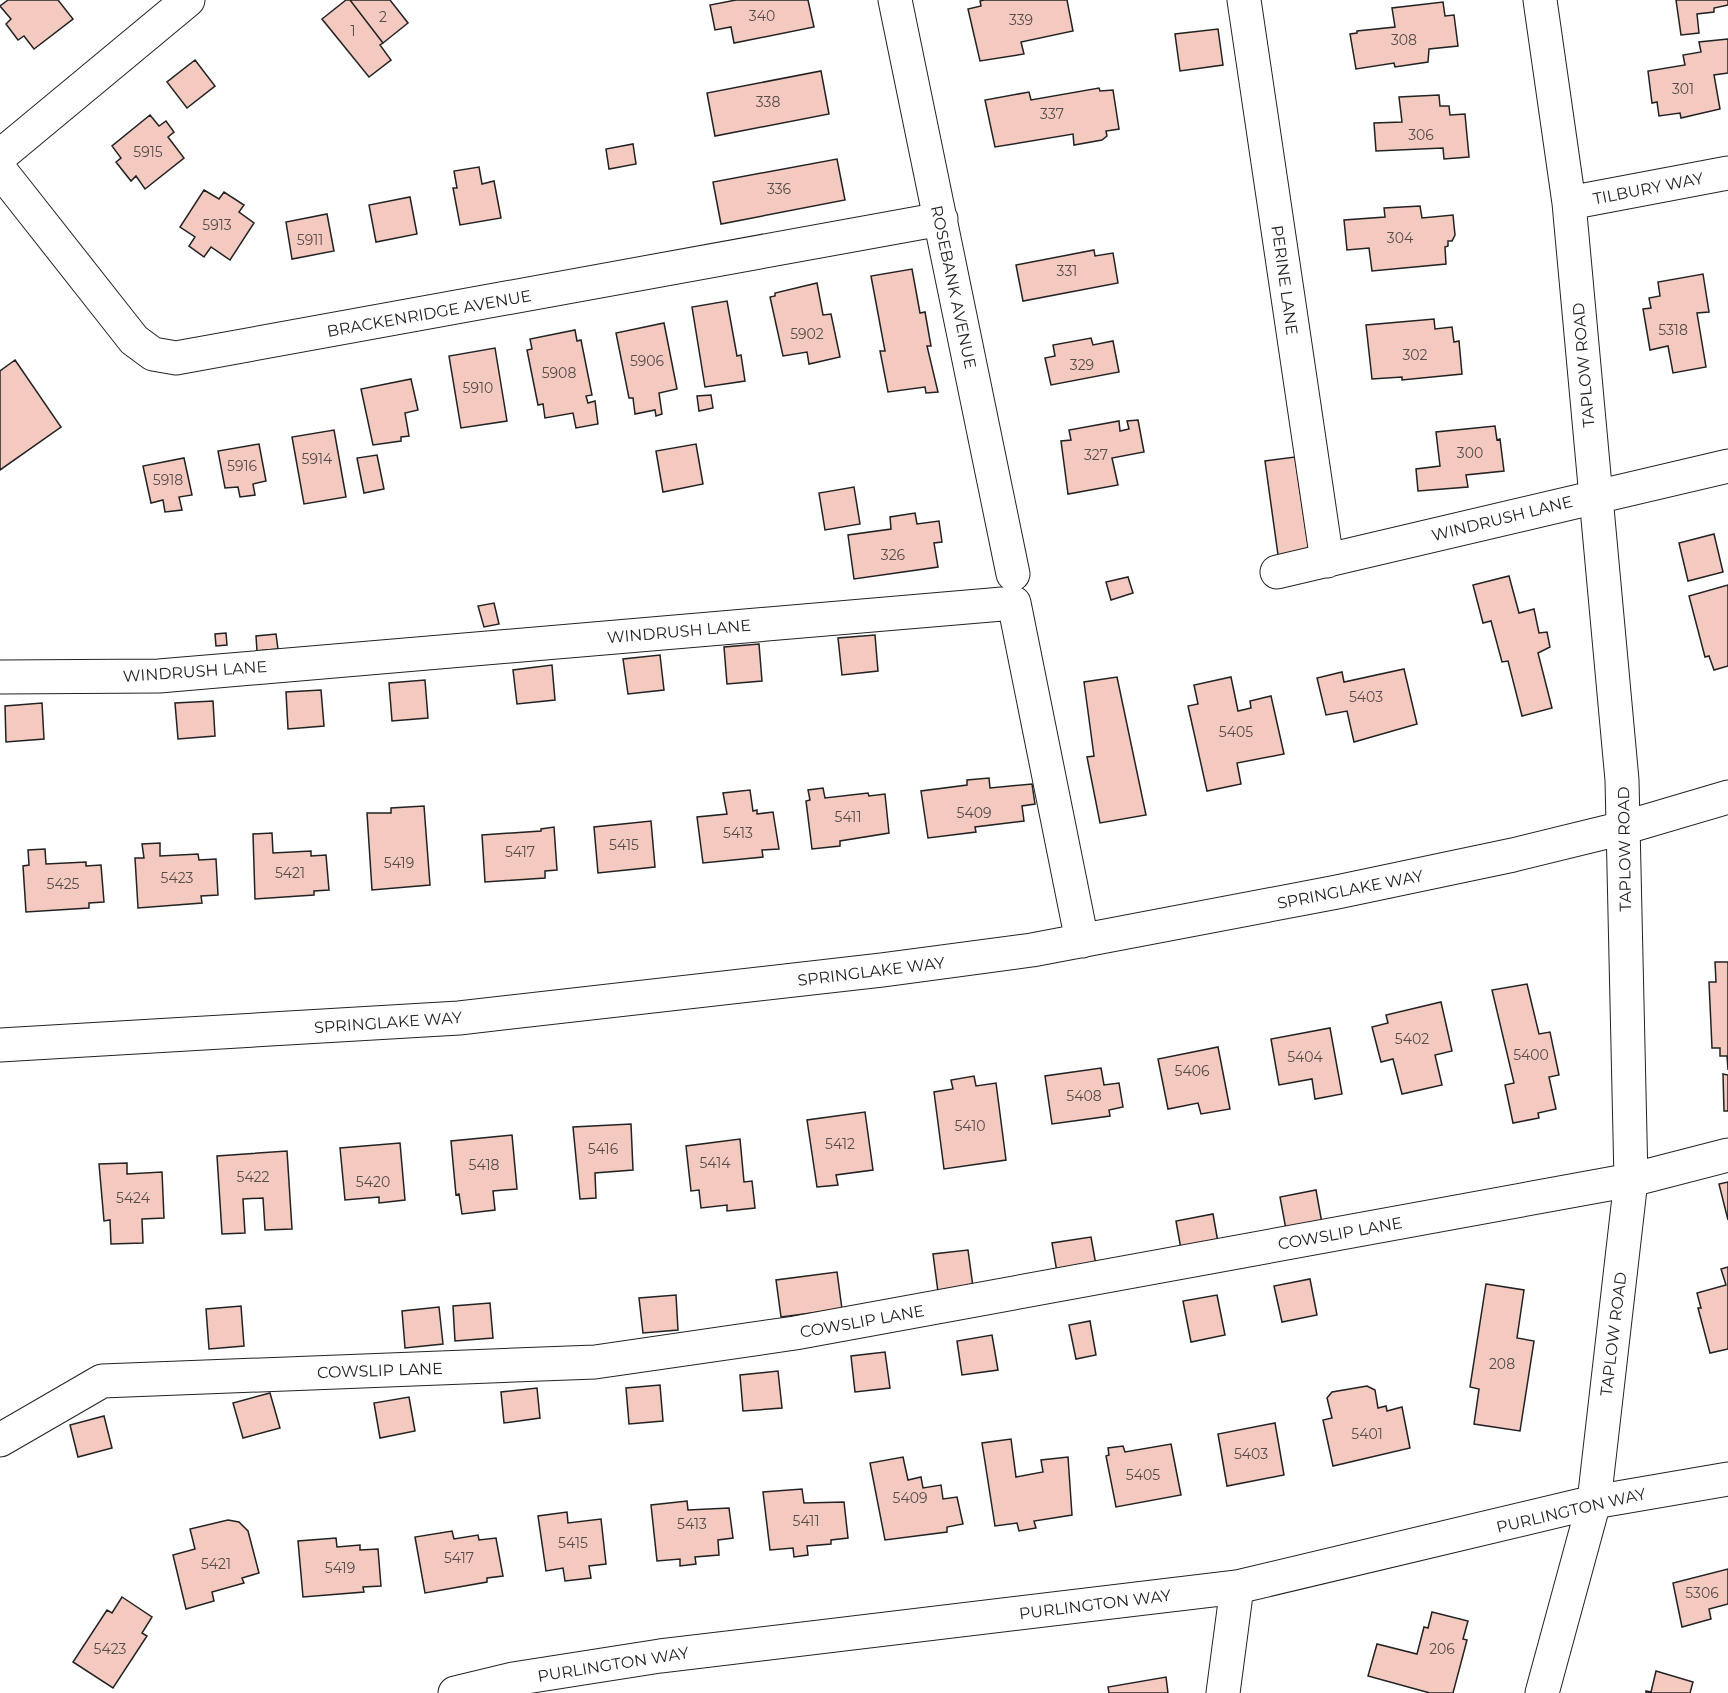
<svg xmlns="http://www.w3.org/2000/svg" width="1728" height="1693" viewBox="0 0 1728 1693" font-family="Montserrat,sans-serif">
	<rect width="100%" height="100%" fill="#fff"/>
	<path fill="#f3c9c0" stroke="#222" stroke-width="1.5" d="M8,0H58L73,19L34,49L24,36L18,40L6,24L11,19L0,6Z
		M346,0H350L383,43L380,45L391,60L369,77L322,19Z
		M350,0H390L408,23L383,43Z
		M736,0H808L814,27L734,43L731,27L715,30L710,5Z
		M1067,0L1073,31L1021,42L1024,54L980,61L968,9L981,6L980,1L984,0Z
		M1676,0H1728V5L1714,8V12L1697,14L1699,33L1681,35Z
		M1443,2L1445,16L1454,15L1458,46L1429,49L1428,62L1395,67L1394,63L1356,69L1350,34L1357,33V31L1395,27L1392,8Z
		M1218,29L1223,65L1180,71L1175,34Z
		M1728,39V73L1714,75L1720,109L1681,118L1680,113L1659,116L1657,102L1652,103L1648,71L1685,65L1683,55L1701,52L1699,42Z
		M195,60L215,86L187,108L167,82Z
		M821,71L829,114L715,136L707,93Z
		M1099,88L1100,91L1113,90L1119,129L1106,131L1107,136L1102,140L1074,145L1073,134L995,147L985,100L1029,92L1031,100Z
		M1439,95L1440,106H1449L1450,115L1465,114L1469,157L1444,159L1443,148L1376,151L1374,123L1402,122L1399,97Z
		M150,115L159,126L166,121L174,132L168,137L184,158L145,189L136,176L131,181L116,162L121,158L112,146Z
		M633,144L636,164L609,169L606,149Z
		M837,159L845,200L721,224L713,182Z
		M479,167L482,184L494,181L501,218L460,225L453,188H457L454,171Z
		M204,190L219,199L224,192L244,205L239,212L254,223L230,260L211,247L204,257L189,246L195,237L180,227Z
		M410,197L417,234L376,242L369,205Z
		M1420,206L1422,218L1453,215L1455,235L1452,241H1448V246L1445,247L1446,264L1372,271L1369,248L1347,250L1344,220L1385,217L1384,208Z
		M327,214L334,251L292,259L286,222Z
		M1094,250L1095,256L1113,253L1118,283L1023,301L1016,265Z
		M912,269L920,313L925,312L931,346H927L938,392L926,393L925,387L888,392L880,351H885L871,276Z
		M1703,274L1709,312L1697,313L1706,367L1673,373L1668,346L1650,350L1643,309L1651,308L1649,298L1660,296L1658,282Z
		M817,283L823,315L831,314L840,357L809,364L807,352L783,356L770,297L775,296V293Z
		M727,301L737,356L741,355L745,381L705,387L692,307Z
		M1434,319L1435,329L1452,327L1454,342L1459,341L1462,374L1402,380V377L1372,379L1366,325Z
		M664,323L677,389L659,393L662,414L656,416L655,410L635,414L633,398H629L616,333Z
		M575,330L577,341L581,340L592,395L586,396L588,403L595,401L598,424L576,428L573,413L545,418L543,404L538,405L527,350L532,349L530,339Z
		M1091,338L1093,345L1113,341L1119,372L1051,385L1045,358L1055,356L1053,345Z
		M495,348L507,421L461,428L449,356Z
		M15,360L61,427L0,470V371Z
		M411,379L418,410L405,413L409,436L401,437V441L373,445L361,389Z
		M711,395L713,408L699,411L697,396Z
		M1138,420L1144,452L1112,458L1118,485L1068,494L1061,441L1071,440L1069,430L1119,421L1120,431L1129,429L1127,421Z
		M1495,426L1497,440L1500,439L1504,471L1466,475L1468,487L1418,491L1416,469L1440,466L1436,432Z
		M334,430L346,497L304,504L292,437Z
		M259,444L266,481L253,484L255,495L240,497L238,487L225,488L218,451Z
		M696,444L703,484L663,492L656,451Z
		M377,455L384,489L364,493L357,458Z
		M1295,457L1309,551L1278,555L1265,461Z
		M184,458L192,495L179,497L182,510L165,512L163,500L151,503L143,466Z
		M854,487L860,524L825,530L819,493Z
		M915,513L917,524L939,521L942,542L934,543L938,567L854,579L848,535L891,529L890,517Z
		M1714,534L1723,572L1688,581L1679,543Z
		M1509,576L1519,613L1534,609L1539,633L1547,632L1550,647L1538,653L1552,708L1522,716L1508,661L1502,662L1491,621L1483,623L1473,585Z
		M1128,577L1133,593L1111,600L1106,582Z
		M1728,585V666L1714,670L1709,656L1705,657L1689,596Z
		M494,603L499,624L484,627L478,606Z
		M226,633L227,645L216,646L215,634Z
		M276,634L278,649L257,651L256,636Z
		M875,635L878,671L842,675L838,638Z
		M759,644L762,681L727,684L724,647Z
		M660,655L664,690L628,694L623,659Z
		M552,665L555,700L517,704L513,670Z
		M1404,669L1417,724L1354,742L1347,711L1326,715L1317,678L1342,672L1344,682Z
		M1117,677L1146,815L1100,823L1087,757L1094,756L1084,682Z
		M1231,677L1238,711L1251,708L1250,701L1271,696L1284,754L1237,763L1241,784L1207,791L1188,706L1198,704L1194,685Z
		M425,680L428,718L392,721L389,683Z
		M321,690L324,726L288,729L286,692Z
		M213,701L215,736L178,739L175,703Z
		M42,703L44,739L6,742L5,706Z
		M989,778L990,788L1032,784L1035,804L1022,806L1024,821L975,827L976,832L928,838L921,791L967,785V780Z
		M823,788L825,798L868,793L869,796L885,794L889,833L840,841V846L812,849L806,801L810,800L808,790Z
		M750,790L753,811L757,810V814L773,812L779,849L762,850L763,857L703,863L697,817L727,814L723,793Z
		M424,806L430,885L372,890L367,813H391V808Z
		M651,821L655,867L598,873L594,827Z
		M554,827L557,870L545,871V878L485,882L482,835L541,831V829Z
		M272,833L273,853L311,851V856L326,855L329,890L314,891V895L255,899L253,834Z
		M160,843V856L198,854L199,860L216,859L218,895L201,896L202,903L138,908L135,858H144L142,844Z
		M45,849L46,864L86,862V866L101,865L104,902L89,903V908L26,912L23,866L29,865L28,850Z
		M1715,962H1728V1070L1727,1056H1720V1048H1712L1709,982H1716Z
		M1527,984L1539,1034L1550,1032L1559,1075L1549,1077L1556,1109L1538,1113L1539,1118L1513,1123L1505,1085L1514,1083L1492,990Z
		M1441,1002L1452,1051L1435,1055L1442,1085L1402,1094L1393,1059L1381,1062L1372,1027L1388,1023L1386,1015Z
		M1330,1028L1342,1094L1315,1099L1312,1079L1279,1085L1271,1039Z
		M1218,1047L1230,1109L1201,1114L1198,1103L1168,1109L1158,1059Z
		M1101,1068L1104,1085L1119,1083L1123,1107L1109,1110L1110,1116L1052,1124L1045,1076Z
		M1723,1074L1728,1075V1111H1724Z
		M974,1076L976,1086L996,1083L1006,1160L944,1169L934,1092L953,1089L951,1080Z
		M865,1112L873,1170L836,1175L838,1185L817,1187L807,1120Z
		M631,1124L633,1170L595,1173L596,1198L580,1199L573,1127Z
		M512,1135L517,1189L493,1191L495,1210L462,1214L459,1194L456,1195L451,1141Z
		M740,1139L744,1182L752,1181L755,1208L727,1211V1205L701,1208L699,1190L691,1191L686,1146Z
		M400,1143L405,1200L379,1203V1197L345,1200L340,1148Z
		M287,1151L292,1229L265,1230L263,1198L243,1199L245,1233L222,1234L217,1156Z
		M127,1163V1174L162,1172L164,1218L142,1219L143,1243L111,1244L110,1220L104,1221L99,1164Z
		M1728,1182V1220L1719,1184Z
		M1316,1190L1323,1229L1287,1235L1280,1197Z
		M1213,1214L1219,1248L1182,1255L1176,1221Z
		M1091,1237L1097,1271L1058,1278L1052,1243Z
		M968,1250L973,1287L938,1292L933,1254Z
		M1728,1267V1349L1710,1353L1698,1308H1701L1697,1293L1726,1285L1721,1269Z
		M837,1272L842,1309L781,1317L776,1280Z
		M1310,1279L1317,1315L1282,1322L1274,1286Z
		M1486,1284L1524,1290L1517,1338L1534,1341L1520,1431L1474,1424L1479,1389L1470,1387Z
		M676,1295L678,1330L643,1333L639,1298Z
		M1217,1295L1225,1335L1191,1342L1183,1301Z
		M490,1303L493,1338L455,1341L453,1306Z
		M241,1306L244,1346L209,1349L206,1309Z
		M439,1307L443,1344L405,1348L402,1311Z
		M1090,1321L1096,1355L1076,1359L1069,1325Z
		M992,1335L998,1370L962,1375L957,1341Z
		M885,1352L890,1388L855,1392L851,1356Z
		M778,1371L782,1408L743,1411L740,1375Z
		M660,1385L663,1421L629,1424L626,1388Z
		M1367,1386L1375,1390L1378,1408L1386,1406L1387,1411L1402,1407L1410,1448L1333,1466L1323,1420L1332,1418L1327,1398L1332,1392Z
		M537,1388L540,1418L504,1423L501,1392Z
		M270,1393L280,1428L243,1438L233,1403Z
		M409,1397L415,1431L380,1438L374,1403Z
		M104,1416L112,1448L78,1457L70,1425Z
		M1275,1423L1284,1475L1227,1486L1218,1434Z
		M1011,1439L1016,1477L1043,1472L1041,1460L1068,1457L1072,1515L1034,1521L1036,1528L1019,1531L1017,1523L995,1526L982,1443Z
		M1171,1444L1181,1495L1116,1507L1106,1456L1109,1455L1108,1448L1123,1446L1125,1452Z
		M903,1457L908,1480L921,1477L923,1488L941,1485L943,1499L957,1497L963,1524L947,1527V1532L885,1540L870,1463Z
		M802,1489L804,1503L844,1502L848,1538L831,1540V1544L807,1546L808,1555L794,1557L793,1548L770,1550L763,1492Z
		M687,1501L688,1510L729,1508L733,1538L718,1540L719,1555L695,1557L696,1564L680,1566V1559L657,1561L651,1505Z
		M567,1512L568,1523L601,1519L606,1564L589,1566L591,1578L565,1581L563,1568L546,1571L538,1516Z
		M228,1520L239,1522L248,1531L259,1573L242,1578L244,1583L212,1592L214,1601L186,1609L173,1555L195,1549L190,1529Z
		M452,1531L454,1539L478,1535L479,1540L496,1538L503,1576L487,1578V1582L425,1593L415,1537Z
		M336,1538L337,1547L360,1545V1550L378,1549L381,1586L363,1587L364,1592L303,1597L298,1541Z
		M1728,1569V1604L1709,1609L1711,1619L1682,1627L1673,1583Z
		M122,1597L152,1617L142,1633L147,1636L113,1688L73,1662L107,1610L112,1613Z
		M1432,1612L1468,1621L1463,1639L1467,1640L1453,1693H1430L1368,1676L1377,1644L1417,1654L1424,1627L1428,1628Z
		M1656,1671L1693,1682L1690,1693H1646V1691L1651,1692Z
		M1166,1677L1168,1693H1109L1108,1687Z"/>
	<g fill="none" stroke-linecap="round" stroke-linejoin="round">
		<g stroke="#222" stroke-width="35">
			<path id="minor" d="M895,0L1013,574
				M1244,0L1327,561
				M1540,0L1569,203L1622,780L1631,1180L1594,1502L1542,1693
				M0,156L188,0
				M0,170L134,340L153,354L176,358L941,219
				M1569,203L1728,173
				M1277,572L1728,466
				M0,677L159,676L1014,603L1082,941
				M0,1045L459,1018L882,970L1032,950L1337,892L1513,855L1623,828L1728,797
				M0,1440L102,1381L595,1362L795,1333L1631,1180L1728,1155
				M455,1693L513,1679L660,1656L1237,1587L1594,1502L1728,1479
				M1223,1693L1237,1587"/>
		</g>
		<use href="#minor" stroke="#fff" stroke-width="33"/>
	</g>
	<g text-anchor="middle" stroke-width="4.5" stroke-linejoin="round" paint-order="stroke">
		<g font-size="14" fill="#564c4a">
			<text x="762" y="21">340</text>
			<text x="383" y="22">2</text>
			<text x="1021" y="25">339</text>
			<text x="353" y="36">1</text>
			<text x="1404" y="45">308</text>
			<text x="1683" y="94">301</text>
			<text x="768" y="107">338</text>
			<text x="1052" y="119">337</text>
			<text x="1421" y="140">306</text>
			<text x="148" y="157">5915</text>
			<text x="779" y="194">336</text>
			<text x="217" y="230">5913</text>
			<text x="1400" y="243">304</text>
			<text x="310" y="245">5911</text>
			<text x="1067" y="276">331</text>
			<text x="1673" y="335">5318</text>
			<text x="807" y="339">5902</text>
			<text x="1415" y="360">302</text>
			<text x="647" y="366">5906</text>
			<text x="1082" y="370">329</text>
			<text x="559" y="378">5908</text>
			<text x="478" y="393">5910</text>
			<text x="1470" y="458">300</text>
			<text x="1096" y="460">327</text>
			<text x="317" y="464">5914</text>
			<text x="242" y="471">5916</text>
			<text x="168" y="485">5918</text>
			<text x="893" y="560">326</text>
			<text x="1366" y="702">5403</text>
			<text x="1236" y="737">5405</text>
			<text x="974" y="818">5409</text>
			<text x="848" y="822">5411</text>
			<text x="738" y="838">5413</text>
			<text x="624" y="850">5415</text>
			<text x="520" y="857">5417</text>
			<text x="399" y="868">5419</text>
			<text x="290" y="878">5421</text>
			<text x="177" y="883">5423</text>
			<text x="63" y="889">5425</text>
			<text x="1412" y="1044">5402</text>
			<text x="1531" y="1060">5400</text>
			<text x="1305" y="1062">5404</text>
			<text x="1192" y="1076">5406</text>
			<text x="1084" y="1101">5408</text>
			<text x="970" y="1131">5410</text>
			<text x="840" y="1149">5412</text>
			<text x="603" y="1154">5416</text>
			<text x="715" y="1168">5414</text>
			<text x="484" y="1170">5418</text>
			<text x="253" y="1182">5422</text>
			<text x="373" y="1187">5420</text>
			<text x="133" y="1203">5424</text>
			<text x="1502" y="1369">208</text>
			<text x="1367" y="1439">5401</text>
			<text x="1251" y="1459">5403</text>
			<text x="1143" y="1480">5405</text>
			<text x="910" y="1503">5409</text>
			<text x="806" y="1526">5411</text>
			<text x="692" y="1529">5413</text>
			<text x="573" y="1548">5415</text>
			<text x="459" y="1563">5417</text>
			<text x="216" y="1569">5421</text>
			<text x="340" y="1573">5419</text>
			<text x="1702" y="1598">5306</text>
			<text x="110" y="1654">5423</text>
			<text x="1442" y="1654">206</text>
		</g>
		<g font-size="16" fill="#222" stroke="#fff">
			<text transform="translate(1648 188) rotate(-11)" y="6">TILBURY WAY</text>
			<text transform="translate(1285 280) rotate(82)" y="6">PERINE LANE</text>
			<text transform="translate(954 287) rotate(78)" y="6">ROSEBANK AVENUE</text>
			<text transform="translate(429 313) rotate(-10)" y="6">BRACKENRIDGE AVENUE</text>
			<text transform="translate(1583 365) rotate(-95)" y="6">TAPLOW ROAD</text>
			<text transform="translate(1502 518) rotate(-14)" y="6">WINDRUSH LANE</text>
			<text transform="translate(679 631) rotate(-5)" y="6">WINDRUSH LANE</text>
			<text transform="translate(195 671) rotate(-4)" y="6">WINDRUSH LANE</text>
			<text transform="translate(1624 849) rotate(-91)" y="6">TAPLOW ROAD</text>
			<text transform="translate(1350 889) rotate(-11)" y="6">SPRINGLAKE WAY</text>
			<text transform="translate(871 971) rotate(-7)" y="6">SPRINGLAKE WAY</text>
			<text transform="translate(388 1022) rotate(-4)" y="6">SPRINGLAKE WAY</text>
			<text transform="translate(1340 1233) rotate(-10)" y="6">COWSLIP LANE</text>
			<text transform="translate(862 1321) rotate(-10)" y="6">COWSLIP LANE</text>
			<text transform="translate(1613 1334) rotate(-83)" y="6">TAPLOW ROAD</text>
			<text transform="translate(380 1370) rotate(-2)" y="6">COWSLIP LANE</text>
			<text transform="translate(1571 1510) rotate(-13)" y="6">PURLINGTON WAY</text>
			<text transform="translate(1095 1604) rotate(-7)" y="6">PURLINGTON WAY</text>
			<text transform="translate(613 1664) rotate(-9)" y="6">PURLINGTON WAY</text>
		</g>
	</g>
</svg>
